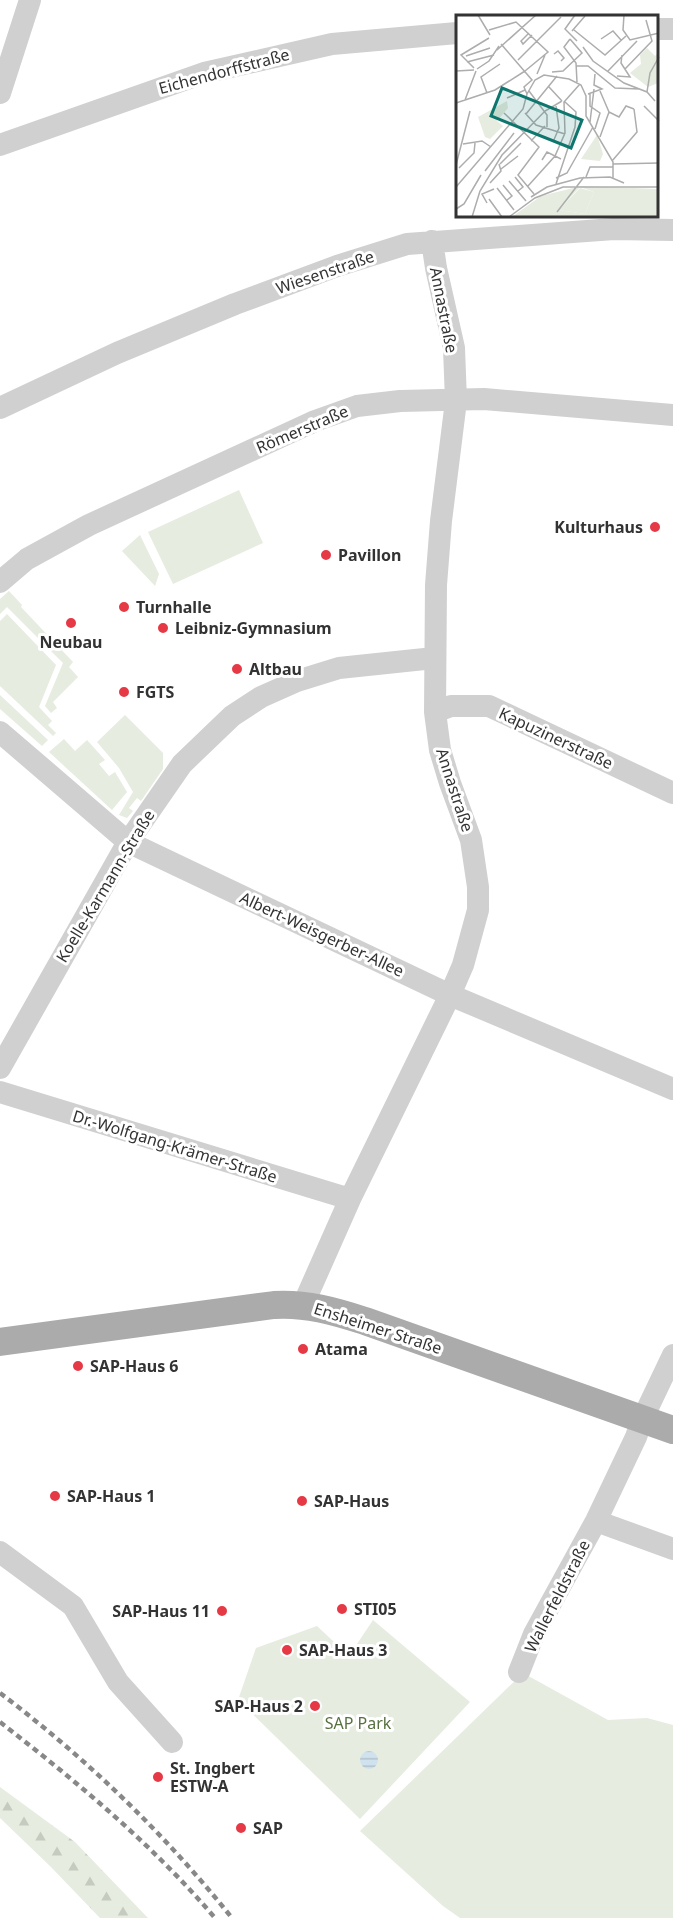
<svg xmlns="http://www.w3.org/2000/svg" width="673" height="1918" viewBox="0 0 673 1918" font-family="'Noto Sans',sans-serif">
	<defs>
		<pattern id="forest-firs" width="22" height="20" patternUnits="userSpaceOnUse" patternTransform="scale(1.5)"><rect width="22" height="20" fill="#e6ecdf"/><path d="M5 1l3.5 6h-7zM16 11l3.5 6h-7z" fill="#c6cbc0"/></pattern>
		<pattern id="water-rules" width="6" height="5" patternUnits="userSpaceOnUse" patternTransform="scale(1.5)"><rect width="6" height="5" fill="#cfe2ee"/><path d="M0 2.5h6" fill="none" stroke="#b2c2cd"/></pattern>
	</defs>
	<rect width="100%" height="100%" fill="#fff"/>
	<path fill="#e6ecdf" d="M239,490L263,543L173,584L148,532Z
		M140,535L159,574L155,586L122,551Z
		M9,591L22,605L21,607L73,662L69,667L78,677L53,702L57,708L51,713L45,706L63,663L7,607L0,614V599Z
		M7,614L56,665L39,707L52,721L48,725L56,733L53,736L0,686V621Z
		M0,695L48,740L42,746L0,709Z
		M125,715L163,753V769L141,801L137,798L129,808L133,811L127,818L119,815L133,792L119,768L97,742Z
		M64,739L75,751L87,740L105,760L99,764L109,776L115,772L127,792L112,810L49,752Z
		M373,1620L470,1702L360,1819L238,1700L256,1648L317,1626L349,1656Z
		M523,1673L608,1720L647,1718L673,1725V1918H460L443,1906L360,1831Z"/>
	<path fill="url(#forest-firs)" d="M0,1787L75,1842L148,1918H100L51,1867L0,1818Z"/>
	<path fill="url(#water-rules)" d="M360 1760a9 9 0 1 1 18 0a9 9 0 1 1-18 0Z"/>
	<g fill="none" stroke-linecap="round" stroke-linejoin="round">
		<path stroke="#d0d0d0" stroke-width="22" d="M656,29H673
			M0,93L30,0
			M0,145L204,73L332,44L457,33
			M0,408L117,353L235,304L337,266L407,244L614,229L673,230
			M0,582L27,559L89,525L315,421L357,406L400,401L484,399L673,415
			M435,712L451,706H489L673,793
			M0,732L128,842L450,995L673,1089
			M0,1068L128,842L182,764L232,716L261,697L297,681L339,668L434,658
			M0,1092L350,1199
			M303,1305L350,1199L450,995L463,965L478,910V887L471,840L450,783L440,750L435,712L436,585L441,521L456,401L454,348L436,268L432,241
			M596,1521L673,1549
			M0,1552L73,1606L118,1682L172,1742
			M519,1672L534,1634L596,1521L636,1437L642,1420L673,1355"/>
		<path stroke="#ababab" stroke-width="28" d="M0,1342L274,1305C306,1303 334,1311 365,1321L673,1430"/>
		<path stroke="#888" stroke-width="4.5" stroke-dasharray="6 4.5" stroke-linecap="butt" d="M0,1693C87,1759 164,1833 232,1918
			M0,1722C77,1782 152,1844 215,1918"/>
	</g>
	<g fill="#e63946" stroke="#fff" stroke-width="2">
		<circle cx="655" cy="527" r="6"/>
		<circle cx="326" cy="555" r="6"/>
		<circle cx="124" cy="607" r="6"/>
		<circle cx="71" cy="623" r="6"/>
		<circle cx="163" cy="628" r="6"/>
		<circle cx="237" cy="669" r="6"/>
		<circle cx="124" cy="692" r="6"/>
		<circle cx="303" cy="1349" r="6"/>
		<circle cx="78" cy="1366" r="6"/>
		<circle cx="55" cy="1496" r="6"/>
		<circle cx="302" cy="1501" r="6"/>
		<circle cx="342" cy="1609" r="6"/>
		<circle cx="222" cy="1611" r="6"/>
		<circle cx="287" cy="1650" r="6"/>
		<circle cx="315" cy="1706" r="6"/>
		<circle cx="158" cy="1777" r="6"/>
		<circle cx="241" cy="1828" r="6"/>
	</g>
	<g text-anchor="middle" stroke-width="6" stroke-linejoin="round" paint-order="stroke">
		<g font-size="16" fill="#333" stroke="#fff">
			<text transform="translate(224 71) rotate(-15)" y="6">Eichendorffstraße</text>
			<text transform="translate(325 272) rotate(-19)" y="6">Wiesenstraße</text>
			<text transform="translate(444 310) rotate(79)" y="6">Annastraße</text>
			<text transform="translate(302 429) rotate(-23)" y="6">Römerstraße</text>
			<text transform="translate(556 738) rotate(25)" y="6">Kapuzinerstraße</text>
			<text transform="translate(455 790) rotate(72)" y="6">Annastraße</text>
			<text transform="translate(105 886) rotate(-59)" y="6">Koelle-Karmann-Straße</text>
			<text transform="translate(322 934) rotate(25)" y="6">Albert-Weisgerber-Allee</text>
			<text transform="translate(175 1146) rotate(17)" y="6">Dr.-Wolfgang-Krämer-Straße</text>
			<text transform="translate(378 1328) rotate(18)" y="6">Ensheimer Straße</text>
			<text transform="translate(557 1596) rotate(-63)" y="6">Wallerfeldstraße</text>
		</g>
		<g font-size="16" font-weight="bold" fill="#333" stroke="#fff" text-anchor="start">
			<text x="643" y="533" text-anchor="end">Kulturhaus</text>
			<text x="338" y="561">Pavillon</text>
			<text x="136" y="613">Turnhalle</text>
			<text x="175" y="634">Leibniz-Gymnasium</text>
			<text x="71" y="648" text-anchor="middle">Neubau</text>
			<text x="249" y="675">Altbau</text>
			<text x="136" y="698">FGTS</text>
			<text x="315" y="1355">Atama</text>
			<text x="90" y="1372">SAP-Haus 6</text>
			<text x="67" y="1502">SAP-Haus 1</text>
			<text x="314" y="1507">SAP-Haus</text>
			<text x="354" y="1615">STI05</text>
			<text x="210" y="1617" text-anchor="end">SAP-Haus 11</text>
			<text x="299" y="1656">SAP-Haus 3</text>
			<text x="303" y="1712" text-anchor="end">SAP-Haus 2</text>
			<text x="170" y="1774">St. Ingbert<tspan x="170" dy="18">ESTW-A</tspan></text>
			<text x="253" y="1834">SAP</text>
		</g>
		<g font-size="16" fill="#56703f" stroke="#fff">
			<text x="358" y="1729">SAP Park</text>
		</g>
	</g>
	<g transform="translate(456 15)">
		<rect width="202" height="202" fill="#fff"/>
		<path d="M51,86L52,93L41,106L47,111L34,124L29,122L22,102ZM124,173L138,177L129,199L103,195Z" fill="#e6ecdf"/>
		<path d="M191,33L199,41L202,38V68L192,72L174,58L185,49L184,40ZM141,120L147,139L144,146L125,144ZM125,171L202,174V202H56L85,181ZM124,172L138,177L129,199L103,195Z" fill="#e6ecdf" fill-rule="evenodd"/>
		<path fill="none" stroke="#adadad" stroke-width="1.5" d="M22,0L34,20M119,0L109,14L121,26M168,0L167,15L174,25L203,18M33,15L60,7L92,37L69,56M118,15L149,40L170,21M116,16L129,1M73,18L65,26L67,29L76,20M114,24L108,32L120,48L121,67M145,24L157,16L165,25M127,32L137,46L168,68L191,77L199,86M41,35L80,0M98,39L102,36L108,43L105,46M10,41L34,33M62,45L105,2M11,47L38,40M120,51H132L159,73L183,74M18,53L5,40L33,23M21,54L33,46L43,31M169,54L196,26L190,5M0,56L18,55M152,56L181,26M96,57L107,56L126,38L114,24M81,59L89,40M161,61L174,62L165,48L166,40M93,72L106,86M73,76L91,100V112M144,76L153,97L144,122M191,77L194,58L203,42M31,78L25,62L44,49M71,79L79,65L88,60L113,64L125,70L130,81V101L157,147V163M132,79L146,74L138,70L139,59M134,79V91L144,98L139,114M51,83L69,75M9,85L20,56M0,88L39,75L69,56M188,91L203,106M153,97L163,102L170,91L178,94M48,98L83,132L62,160L78,179M69,98L80,110L109,119M70,99L101,61M134,107L138,74M75,126L89,111M97,127L103,113L100,91M7,129L26,126L35,132M86,145L91,137L105,144M156,146L181,117L178,94M44,149L65,128M157,149L203,148M0,150L14,96M3,153L18,138L19,128M45,154L62,141M29,156L58,118M59,162L67,172L62,176M130,162L134,152H157M100,163L111,158L137,112M53,166L70,186M34,168L45,156L43,149M100,169L119,112L120,97L109,87M47,170L56,181L51,185M72,171L99,141L109,118L108,87L124,69M0,172L67,94L71,79L68,72L76,65L45,29M41,173L58,195M75,182L91,172L124,163L154,162L168,168M33,184L46,202M31,188L26,179L38,174M0,194L8,189L25,160M101,197L128,162M16,202L24,176L46,140L89,96L106,86M53,202L79,183L107,172H203"/>
		<path fill="#0f766e" fill-opacity="0.15" stroke="#0f766e" stroke-width="3" d="M46,73L126,105L115,133L35,101Z"/>
		<rect width="202" height="202" fill="none" stroke="#333" stroke-width="3"/>
	</g>
</svg>
